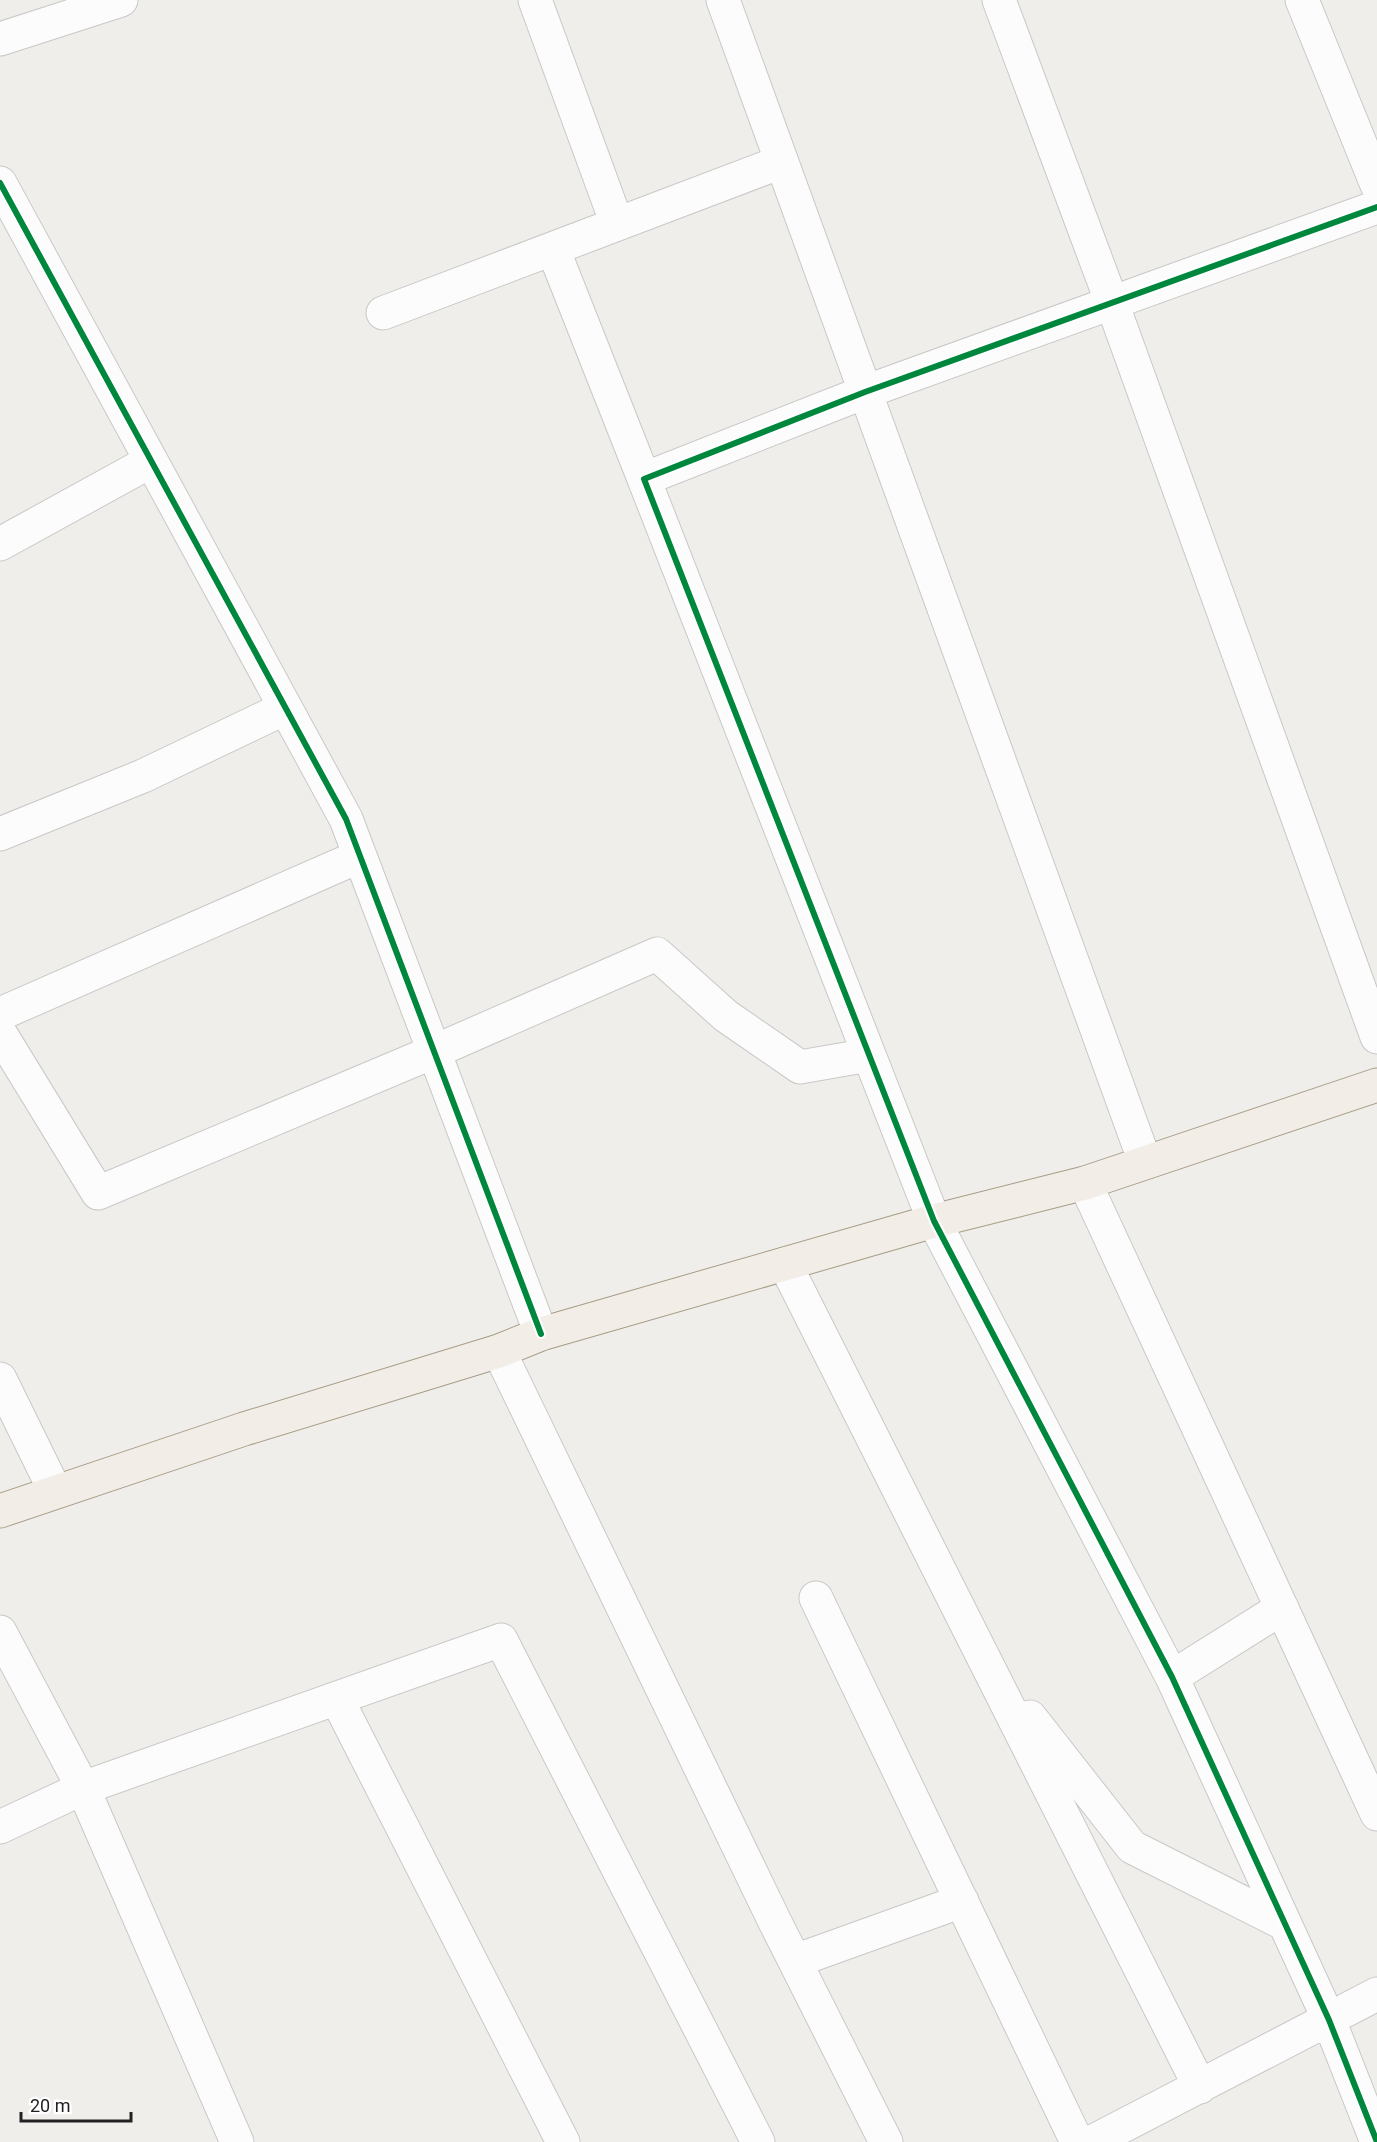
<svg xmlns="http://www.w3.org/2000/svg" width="1377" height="2142" viewBox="0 0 1377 2142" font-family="Roboto,sans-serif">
	<rect width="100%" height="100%" fill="#f0eeeb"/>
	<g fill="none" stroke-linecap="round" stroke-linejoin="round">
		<g stroke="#c9c8c7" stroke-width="35">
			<path id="minor" d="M535,0L617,224
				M723,0L1145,1162
				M999,0L1112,303L1377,1037
				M1302,0L1377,185
				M0,39L121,0
				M0,183L346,819L541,1334
				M553,249L644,479
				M383,313L781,162
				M0,544L151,461
				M0,834L143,776L285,708
				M0,1014L360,856
				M0,1033L98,1193L433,1052L657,954L726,1016L800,1067L869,1055
				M1085,1183L1377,1814
				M785,1264L1200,2087
				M499,1351L774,1920L886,2142
				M0,1379L55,1491
				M816,1598L1077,2142
				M0,1632L83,1788L237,2142
				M1172,1677L1282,1608
				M337,1699L563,2142
				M1030,1717L1132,1847L1285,1924
				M0,1827L83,1788L501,1640L758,2142
				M795,1961L962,1901
				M1092,2142L1377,1994
				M1377,2142L1329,2020L1172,1677L934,1221L644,479L865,392L1377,207"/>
		</g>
		<g stroke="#a79c86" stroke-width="35">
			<path id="major" d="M0,1511L244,1429L499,1351L541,1334L934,1221L1085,1183L1377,1085"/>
		</g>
		<use href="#minor" stroke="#fdfcfc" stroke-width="33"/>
		<use href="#major" stroke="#f3ede7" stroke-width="33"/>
		<g stroke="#fff" stroke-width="10">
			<path id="cycleway" d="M0,183L346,819L541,1334
				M1377,2142L1329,2020L1172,1677L934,1221L644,479L865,392L1377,207"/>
		</g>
		<use href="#cycleway" stroke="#00873e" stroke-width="6"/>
	</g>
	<path d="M21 2112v9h110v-9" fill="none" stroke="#222222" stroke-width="3"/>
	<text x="30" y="2112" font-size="18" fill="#222222" stroke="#ffffff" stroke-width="4.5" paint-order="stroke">20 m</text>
</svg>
